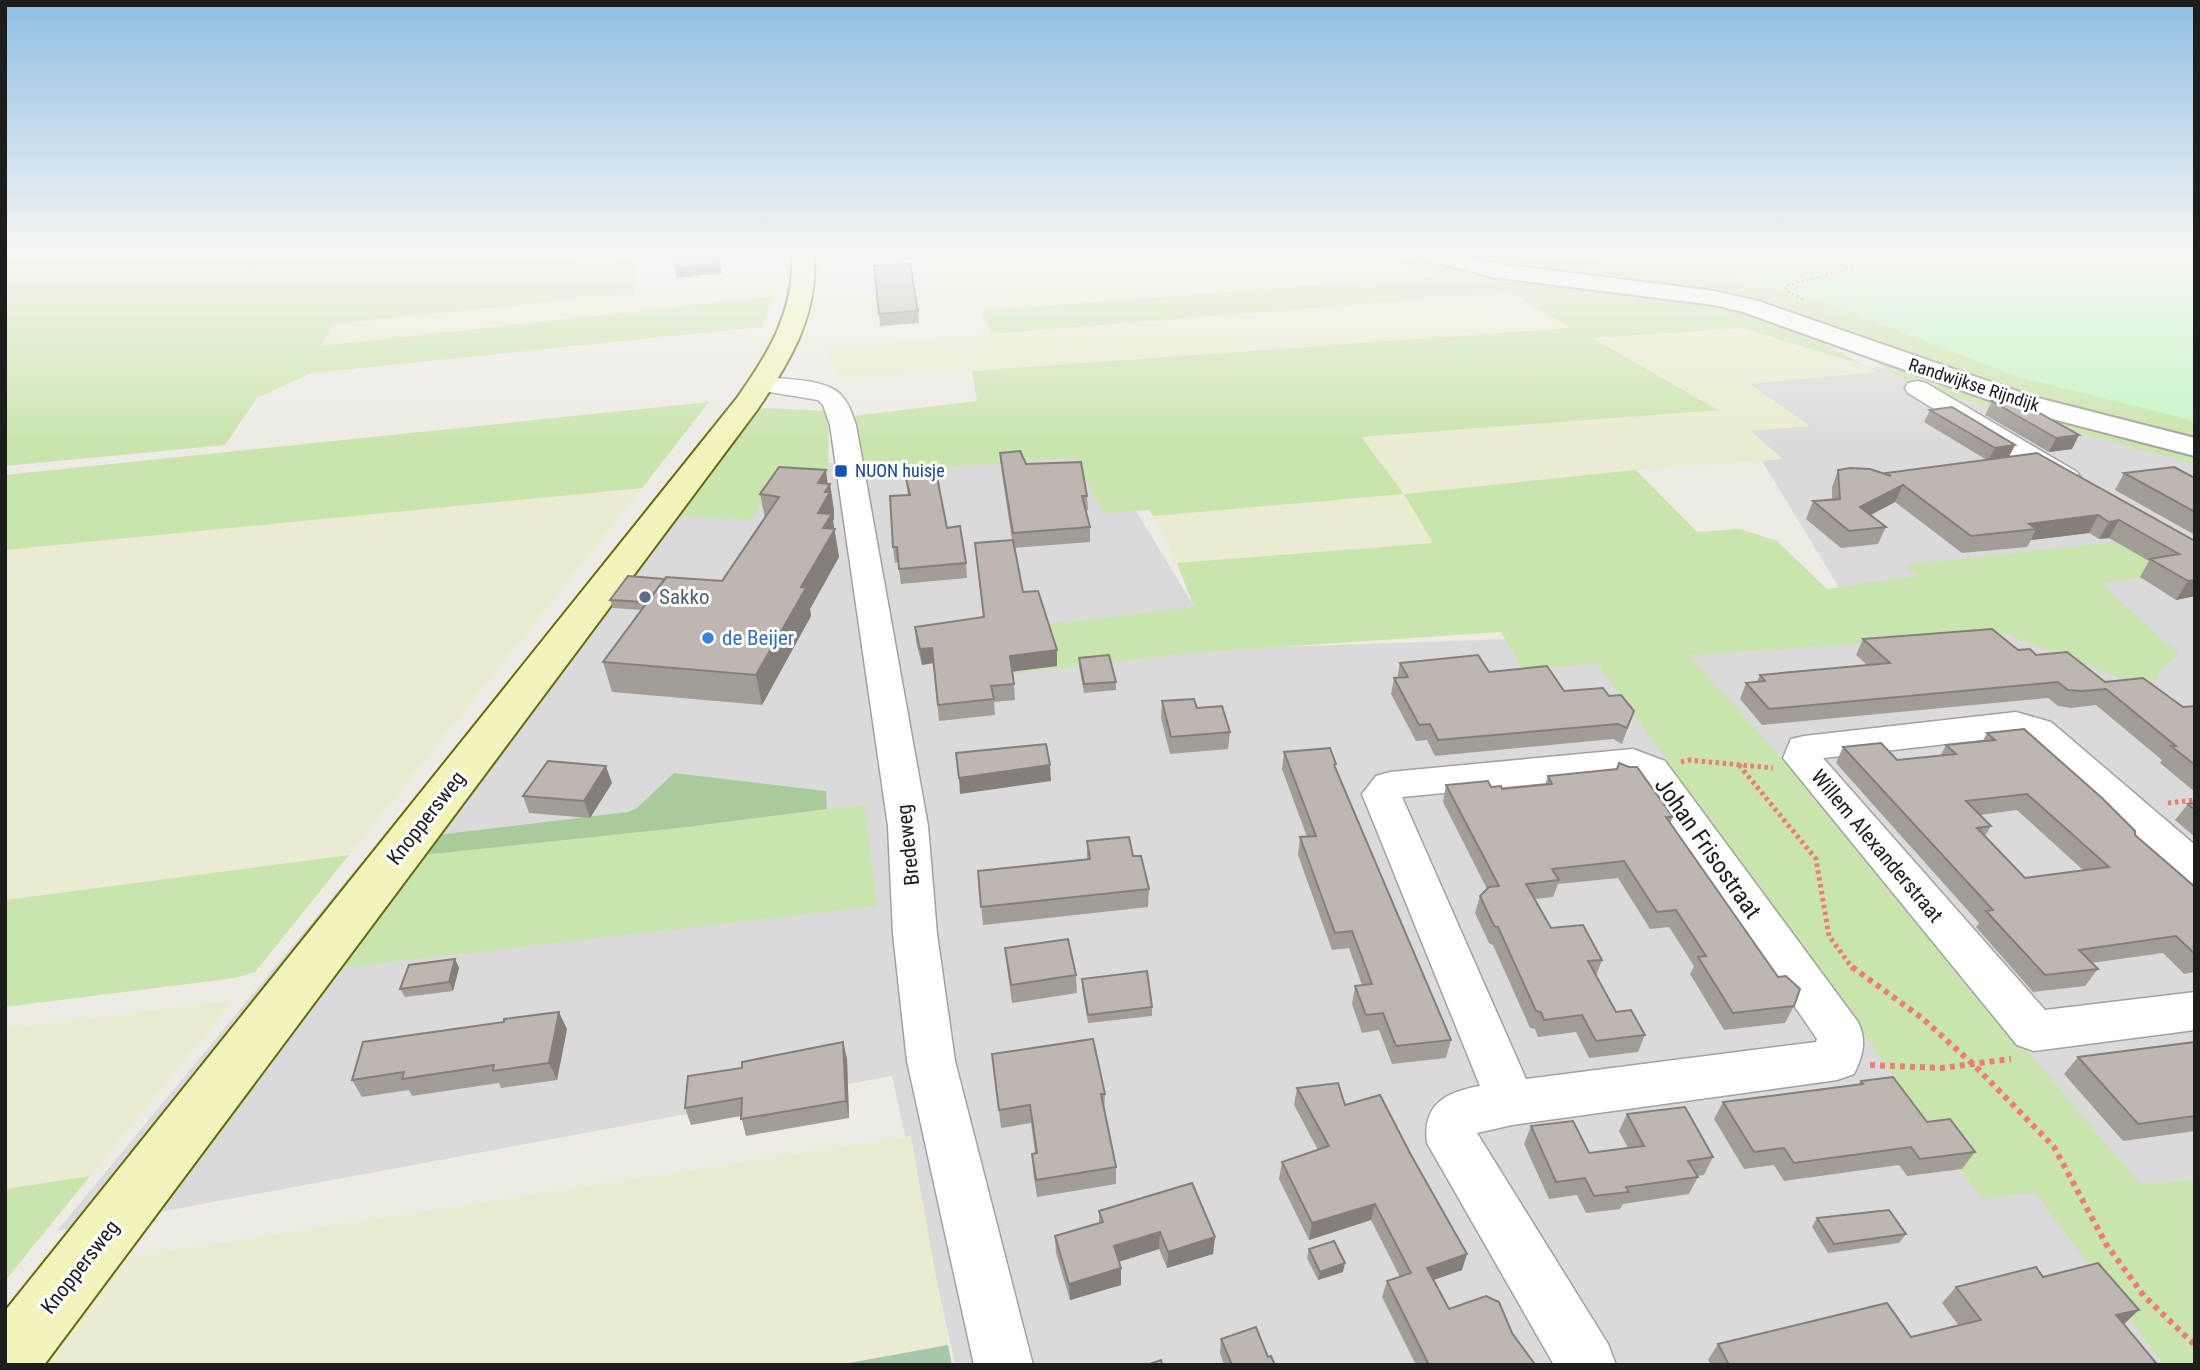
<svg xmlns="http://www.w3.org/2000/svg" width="2200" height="1370" viewBox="0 0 2200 1370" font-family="'Roboto Condensed',sans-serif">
	<rect width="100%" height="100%" fill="#eeeae4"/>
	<path fill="#dbdada" d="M1880,367L2195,461V1365H955L892,1076L57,1231L688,467L1102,455L1220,649L1863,627L1711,377Z"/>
	<path fill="#eaebd0" d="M817,253H1379L1438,276L809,325L816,305L943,291L926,254L819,262Z
		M780,278L775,296L320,346L334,324Z
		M1510,292L1572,328L840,380L825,348Z
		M1742,328L1864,365L1877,372L1750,384L1810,426L1751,431L1783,459L1636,470L1404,494L1434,543L1177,563L1153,516L1403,494L1360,437L1717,409L1590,338Z
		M642,488L349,855L5,900V550Z
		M233,1000L90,1176L5,1189V1029Z
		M911,1136L948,1345L838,1365H42L122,1258Z"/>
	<path fill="#cae4ad" d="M5,253H580L581,266L635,261L634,293L334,324L321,346L775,296L761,327L311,373L257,398L225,445L5,466Z
		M1379,253H1415L1720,303L1794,327L1864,365L1742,328L1592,338L1718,410L1361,437L1404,494L1636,470L1697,532L1740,529L1777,541L1827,589L1917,576L1905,565L2159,537L2168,573L2101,584L2179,654L2161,668L2151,690L2007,634L1688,655C1847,824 1988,1009 2140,1184L2195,1180V1365H2164L2035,1192L1982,1199L1597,663L1523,670L1501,632L1188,653L1011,674L1034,626L1194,607L1177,563L1433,543L1404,494L1153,516L1149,510L1103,513L1075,458L860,473L852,416L977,401L972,371L1571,328L1510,292L991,334L981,311L1435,276Z
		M1435,253H2195V443L2120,425L1769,310L1510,268Z
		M1849,347L2195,452V464L2038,422L1911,383Z
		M709,402L642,488L5,550V475Z
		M764,408L829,411L828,490L778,482L751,520L672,515L709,468L741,434L755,411Z
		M864,805L877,906L340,968L422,855L687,827Z
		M349,855L255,972L235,978L5,1007V900Z
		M90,1176L5,1281V1189Z"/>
	<path fill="#aaca9c" d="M674,773L826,791L827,809L687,827L422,855L436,835L628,812L637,808Z"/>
	<path fill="#a7c5aa" d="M948,1345L952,1365H838Z"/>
	<path fill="#c4f5c6" d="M1507,253H2195V421L2019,377L1841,309L1733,278Z"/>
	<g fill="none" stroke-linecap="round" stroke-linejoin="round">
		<g stroke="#a1a1a1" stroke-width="3">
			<path id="minor" d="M760,377C781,379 826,378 841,395C849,403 852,414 856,425L928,826L937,934L955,1061L1033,1365H974L907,1061L893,934L888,826L830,425L823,405L818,400L751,389L748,384L751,379Z
				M1917,381L1926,383L2077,472L2081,478L2077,484L2067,486L2057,484L1908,393L1905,388L1908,383Z
				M2016,712L2051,722L2195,845V884L2180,880L2025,738L2016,736L1823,758L2045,1010L2195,992V1030L2034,1051L2017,1045L1783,758L1791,739L1804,736Z
				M1633,749L1665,761L1858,1022C1867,1041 1863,1056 1854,1074L1837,1080L1512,1125L1477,1133L1608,1344L1616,1365H1554L1427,1143C1422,1105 1445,1092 1480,1086L1362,794L1376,776L1390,772ZM1629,775L1639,779L1817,1039L1816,1042L1526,1079L1402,797Z"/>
		</g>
		<g stroke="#a1a1a1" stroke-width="4">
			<path id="tertiary" d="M1416,253H1454L1493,263L1714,291L1758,301L2034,397L2195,438V456L2014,409L1743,312L1714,305L1492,277L1419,258Z"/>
		</g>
		<g stroke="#646b0d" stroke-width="4">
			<path id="secondary" d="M792,253H814C819,314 790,362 757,410L44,1365H5V1311L737,398C769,353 795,310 792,253Z"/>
		</g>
		<path stroke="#ee7d74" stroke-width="2.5" stroke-dasharray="2.5 2.5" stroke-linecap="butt" d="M1803,299L1786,291V286L1853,267"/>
		<path stroke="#ee7d74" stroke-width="5" stroke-dasharray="3.5 3.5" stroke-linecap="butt" d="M1681,762L1689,760L1773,768
			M1739,765L1816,859L1829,936L1853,969
			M2168,803L2195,800"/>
		<path stroke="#ee7d74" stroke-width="6" stroke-dasharray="5 5" stroke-linecap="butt" d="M1852,967L1922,1018L1975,1066L2054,1147L2106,1244L2144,1296L2195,1345
			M1870,1065L1941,1068L2011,1059"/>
		<use href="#minor" fill="#fff" fill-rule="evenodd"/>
		<use href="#tertiary" fill="#fff" fill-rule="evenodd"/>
		<use href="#secondary" fill="#f3f4bb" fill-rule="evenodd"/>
	</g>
	<path fill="#a39d98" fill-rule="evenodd" d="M874,266L918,311L919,323L880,326Z
		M2014,399L2072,449L2049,452L1985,415L1992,401Z
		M1930,410L2015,445L2009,457L2195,541V596L2176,600L2140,577L2149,561L2109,538L2099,539L2089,533L2031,540L2027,547L1962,553L1895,502L1871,515L1886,527L1878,544L1841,548L1806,519L1813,501L1832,500V487L1838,470L1886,474V473L1987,460L1924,422Z
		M1000,453L1026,464L1087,496L1088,510L1086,511L1090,527V542L1014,548L1023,592L1057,666L1013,671L1015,700L994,702L995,715L939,721L933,663L922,665L916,642L915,627L983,617L975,543L1012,540L1001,467Z
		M904,470L947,528L966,563L967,578L901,584L898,562L895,563L893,547L908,495Z
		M2124,473L2195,478V535L2115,490Z
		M830,484L834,511V519L833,521L839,557L810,609L811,616L762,705L612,692L603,662L642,610L613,608L610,600L665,579L722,581L765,518L760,494Z
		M1863,639L2018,650L2036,655L2105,682L2183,707L2195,706V792L2160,763L2162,760L2096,705L2071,708L2058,706L2048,698L1762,725L1740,699L1746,683L1757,682L1760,675L1867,665L1856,655Z
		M1079,658L1116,682V690L1084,693L1079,666Z
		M1400,663L1489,672L1564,691L1609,696L1634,711L1622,744L1613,739L1435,756L1427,740L1416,741L1391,694L1394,678H1397Z
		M1162,701L1197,708L1230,732L1228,749L1170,754L1161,718Z
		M1987,733L2135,835L2195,887V972L2184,974L2163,953L2091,963L2098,969L2085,986L2033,992L1976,927L1979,923L1836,763L1843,747L1897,760L1941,755L1946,745L1982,742ZM2017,810L2083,870L2025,878L1985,836L1991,826L1980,815Z
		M1284,752L1336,768L1451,1040L1446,1058L1392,1064L1379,1030L1362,1033L1352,1004L1355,986L1362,985L1349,948L1332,950L1298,855L1300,837H1307L1282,769Z
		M1548,776L1673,817L1670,823L1794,1006L1785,1023L1724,1030L1690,974L1694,966L1669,927L1650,929L1618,878L1558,884L1553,897L1535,899L1551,928L1602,960L1596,976L1616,1012L1645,1035L1638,1052L1589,1058L1576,1032L1538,1037L1535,1029L1530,1028L1493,945L1489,943L1475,913L1480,896L1487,889L1443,802L1446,785L1491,787L1502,789L1545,785Z
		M612,783L590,818L529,813L523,796Z
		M2195,803V837L2175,820L2188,804Z
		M1087,841L1133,856L1149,889L1148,907L983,925L978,871L1087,860Z
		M1005,948L1076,975L1077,993L1012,1003L1007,966Z
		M455,959L459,968L453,991L405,997L400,989Z
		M1082,979L1152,1007V1016L1088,1023L1082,988Z
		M567,1029L557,1080L501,1088L499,1083L412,1096L409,1090L362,1097L352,1080Z
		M843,1042L847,1059L849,1118L746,1136L741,1116L691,1125L685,1108L742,1068Z
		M2195,1042V1131L2123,1141L2064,1074L2078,1057Z
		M992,1054L1105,1094L1104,1111L1116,1167V1184L1037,1197L1033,1171L1032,1154L1035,1153L1031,1123L1001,1128Z
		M1861,1081L1975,1152L1962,1169L1907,1176L1899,1165L1784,1181L1774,1165L1744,1169L1714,1119L1723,1102L1859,1084Z
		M1297,1088L1345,1105L1462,1270L1434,1280L1449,1309L1512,1333L1533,1365H1416L1382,1297L1387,1281L1400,1277L1371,1220L1309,1240L1279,1179L1282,1162L1318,1150L1294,1105Z
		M1627,1114L1713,1157L1704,1175L1697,1176L1698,1177L1689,1194L1623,1204L1620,1209L1586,1213L1577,1195L1549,1199L1524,1144L1531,1126L1589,1153L1628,1148L1619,1131Z
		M1099,1211L1215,1237L1213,1254L1167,1268L1159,1249L1119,1262L1121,1285L1070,1300L1056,1253L1055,1236L1099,1223Z
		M1817,1218L1906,1234L1899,1243L1828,1253L1812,1227Z
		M1309,1249L1343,1272L1318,1280L1307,1258Z
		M2043,1277L2124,1324L2156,1363L2154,1365H1711L1708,1360L1718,1344L1911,1337L1959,1326L1942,1303L1956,1287Z
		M1221,1339L1268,1357L1275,1365H1224L1220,1353Z"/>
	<path fill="#857f7c" d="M720,263L722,273L677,278L675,268Z
		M2079,435L2072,449L2049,452L2056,438Z
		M2015,445L2008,458L1988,460L1995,448Z
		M826,470L828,487L830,484L834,511V519L833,521L839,557L810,609L811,616L762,705L756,675L801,587L818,513V483Z
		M1903,485L1895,502L1853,524L1860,507Z
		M2098,515L2089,533L2031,540L2036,529L2029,524Z
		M2119,520L2109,538L2099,539L2109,522Z
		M2195,580V596L2176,600L2188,581Z
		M932,648L933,663L922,665L920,649Z
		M1057,650V666L1011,672L1010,656Z
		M1050,765L1051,781L960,794L959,778Z
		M606,766L612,783L590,818L584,801Z
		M455,959L459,968L453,991L449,982Z
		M559,1012L567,1029L557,1080L549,1063Z
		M843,1042L847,1059L849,1118L846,1101Z
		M1375,1204L1371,1220L1309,1240L1312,1223Z
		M1160,1232L1159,1249L1114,1263V1246Z
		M1215,1237L1213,1254L1167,1268L1168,1252Z
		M1467,1254L1462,1270L1422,1284L1427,1268Z
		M1345,1263L1343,1272L1318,1280L1320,1272Z
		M1121,1268V1285L1070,1300L1069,1284Z
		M2139,1310L2122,1326L2116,1315Z"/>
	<path fill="#beb6b1" stroke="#857f7c" stroke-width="2" fill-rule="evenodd" d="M673,253H718L720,263L675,268Z
		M910,264L918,311L879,314L874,266Z
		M2014,399L2079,435L2056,438L1992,401Z
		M1952,407L2015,445L1995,448L1930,410Z
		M1020,451L1026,464L1081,462L1087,496H1082L1090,527L1013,533L1000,453Z
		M2037,453L2195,541V580L2188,581L2150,559L2179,554L2119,520L2109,522L2098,515L2029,524L2036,529L1971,536L1903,485L1860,507L1886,527L1849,531L1813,501L1840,499L1838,470L1850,468L1870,469L1891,476L1886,473Z
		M779,467L826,470L818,483L830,484L825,492H830L818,513L832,514L823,528L835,529L801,587L806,588L756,675L603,662L666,577L722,581L779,497L760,494Z
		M935,467L947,528L960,526L966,563L899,569L897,547H893L890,496L910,495L904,470Z
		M2174,467L2195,478V512L2124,473Z
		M1013,540L1023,592L1038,591L1057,650L1010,656L1014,684L991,686L994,699L938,705L932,648L920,649L915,627L984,617L975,543Z
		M628,576L665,579L647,602L610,600Z
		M1992,629L2018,650L2030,649L2036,655L2067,652L2105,682L2143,678L2183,707L2195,706V765L2171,746H2176L2106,689L2081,691L2068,690L2058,682L1769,709L1746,683L1765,681L1760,675L1890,663L1863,639Z
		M1109,655L1116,682L1084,684L1079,658Z
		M1478,655L1489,672L1547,666L1564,691L1603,688L1609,696L1621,695L1634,711L1627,728L1618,724L1438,740L1430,724L1419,725L1394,678L1408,677L1400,663Z
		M1194,699L1197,708L1222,706L1230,732L1171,737L1162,701Z
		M2024,729L2102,798L2135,831V835L2195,887V954L2176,936L2079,950L2098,969L2045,975L1986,911L1993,910L1843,747L1881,743L1897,760L1956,754L1946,745L1995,740L1987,733ZM2027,794L2109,867L2025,878L1977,828L1991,826L1966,801Z
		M1046,744L1050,765L959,778L956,753Z
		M1330,748L1336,764L1334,765L1451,1040L1396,1046L1383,1013L1366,1015L1355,986L1372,984L1352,931L1335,933L1300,837L1316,836L1284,752Z
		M548,761L606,766L584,801L523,796Z
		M1619,763L1629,767H1637L1673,817H1666L1778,977L1786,976L1800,989L1794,1006L1733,1013L1698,957L1706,956L1676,910L1657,912L1624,861L1552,869L1559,880L1526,884L1551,928L1583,925L1602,960L1588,961L1616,1012L1631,1010L1645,1035L1596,1041L1582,1015L1544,1020L1541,1012L1536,1011L1498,927L1494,926L1480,896L1489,887L1499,886L1446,785L1488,781L1491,787L1501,786L1502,789L1552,784L1548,776L1617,769Z
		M2195,803V810L2188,804Z
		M1129,837L1133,856H1141L1149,889L981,907L978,871L1090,859L1087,841Z
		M1068,939L1076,975L1011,985L1005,948Z
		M455,959L449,982L400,989L409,965Z
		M1147,971L1152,1007L1088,1015L1082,979Z
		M559,1012L549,1063L493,1071L494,1065L402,1079L404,1072L352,1080L363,1042L504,1022V1019Z
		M1093,1039L1105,1094H1101L1116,1167L1036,1180L1032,1154L1037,1153L1030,1105L999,1110L992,1054Z
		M843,1042L846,1101L741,1119L742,1098L685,1108L688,1076L742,1068V1062Z
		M2195,1042V1116L2138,1124L2078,1057Z
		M1893,1077L1927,1122L1950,1119L1975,1152L1920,1159L1911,1147L1794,1163L1784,1148L1754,1152L1723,1102L1863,1084L1861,1081Z
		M1338,1083L1345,1105L1380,1095L1411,1155L1467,1254L1427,1268L1449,1309L1486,1296L1499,1302L1512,1333L1534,1363L1533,1365H1429L1387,1281L1411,1273L1375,1204L1312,1223L1282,1162L1329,1146L1297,1088Z
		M1685,1107L1713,1157L1688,1161L1698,1177L1626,1187L1629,1192L1594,1196L1585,1178L1556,1182L1531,1126L1573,1121L1589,1153L1644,1146L1627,1114Z
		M1192,1183L1215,1237L1168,1252L1160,1232L1114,1246L1121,1268L1069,1284L1055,1236L1103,1222L1099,1211Z
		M1889,1210L1906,1234L1834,1244L1817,1218Z
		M1334,1241L1345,1263L1320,1272L1309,1249Z
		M2098,1263L2139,1310L2116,1315L2156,1363L2149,1365H1729L1718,1344L1887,1303L1911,1337L1981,1320L1956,1287L2036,1267L2043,1277Z
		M1256,1327L1268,1357L1271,1356L1275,1365H1232L1221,1339Z
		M1161,1360L1162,1365H1147Z"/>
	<linearGradient id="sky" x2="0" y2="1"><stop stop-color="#8ebee2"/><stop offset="0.57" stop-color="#f7f6f3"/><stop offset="1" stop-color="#f7f6f3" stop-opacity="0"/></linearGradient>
	<rect width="2200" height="445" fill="url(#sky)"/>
	<rect fill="#1a4fb4" stroke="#fff" stroke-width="2.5" x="834" y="464" width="14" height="14" rx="3.5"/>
	<circle fill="#5c6f8a" stroke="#fff" stroke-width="2.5" cx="645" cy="597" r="7"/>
	<circle fill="#3f7fe0" stroke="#fff" stroke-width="2.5" cx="708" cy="638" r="7"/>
	<g text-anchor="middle" stroke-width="6" stroke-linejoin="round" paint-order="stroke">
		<g font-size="18" fill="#1d1d1d" stroke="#fff">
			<text transform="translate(1974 385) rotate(18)" y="6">Randwijkse Rijndijk</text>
		</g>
		<g font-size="18" fill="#164399" stroke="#fff" text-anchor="start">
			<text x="855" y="477">NUON huisje</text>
		</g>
		<g font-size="21" fill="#4e5e75" stroke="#fff" text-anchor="start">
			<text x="659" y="604">Sakko</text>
		</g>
		<g font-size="21" fill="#366cbe" stroke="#fff" text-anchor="start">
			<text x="722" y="645">de Beijer</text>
		</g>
		<g font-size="21" fill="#1d1d1d" stroke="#fff">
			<text transform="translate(426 818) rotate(-52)" y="7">Knoppersweg</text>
			<text transform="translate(908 845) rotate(-96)" y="7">Bredeweg</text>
			<text transform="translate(1877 846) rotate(50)" y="7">Willem Alexanderstraat</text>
			<text transform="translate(80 1267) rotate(-52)" y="7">Knoppersweg</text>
		</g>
		<g font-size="24" fill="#1d1d1d" stroke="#fff">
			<text transform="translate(1708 848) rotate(55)" y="8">Johan Frisostraat</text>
		</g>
	</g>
	<rect width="2200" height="1370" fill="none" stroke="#1d1d1d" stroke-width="14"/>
</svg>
